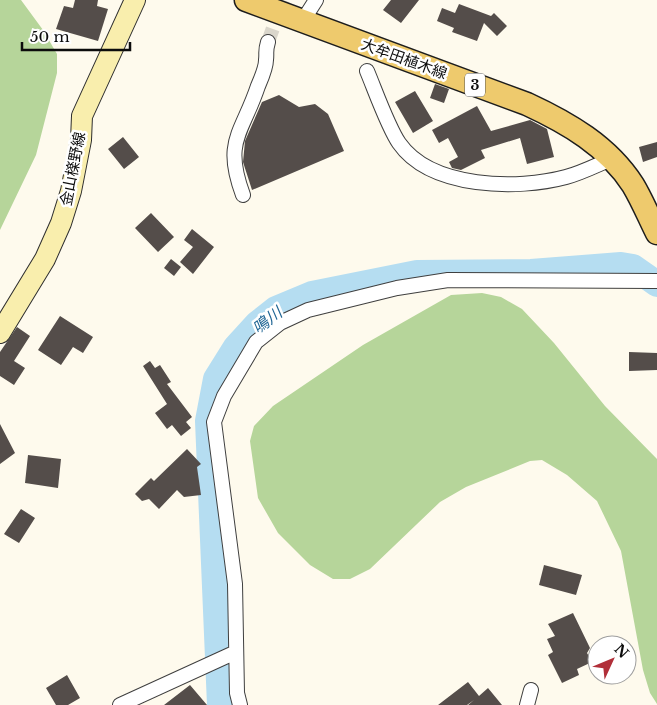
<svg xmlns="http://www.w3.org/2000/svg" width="657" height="705" viewBox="0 0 657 705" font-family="'Libre Baskerville','Noto Sans JP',serif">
	<rect width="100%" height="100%" fill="#fefaed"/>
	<path fill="#b6d59a" d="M0,0H21L43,30L57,54V73L36,155L0,230Z
		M482,293L501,297L522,309L554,343L605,406L657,459V704L650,693L643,670L621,551L597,501L567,475L542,460L530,461L466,487L440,502L370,569L350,579H333L310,565L278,533L258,498L250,441L254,426L273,406L363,345L451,295Z"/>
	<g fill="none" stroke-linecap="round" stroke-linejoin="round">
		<path stroke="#b5ddf1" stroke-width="26" d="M220,705L208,421L216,379L236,347L257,324L276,309L312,294L417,273L531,272L621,265L633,267L657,284"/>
	</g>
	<path fill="#544d4a" d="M75,0H98L97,6L108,9L98,41L56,29L64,6L73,8Z
		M391,0H419L401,23L383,10Z
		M459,4L491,16L494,13L507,26L497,36L484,23L477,41L452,32L454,28L437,21L442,8L455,13Z
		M435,84L449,89L444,103L430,98Z
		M415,91L433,121L413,133L395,102Z
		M279,95L299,107L315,104L328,114L344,151L252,190L243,162L245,141L262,102Z
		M477,106L491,131L530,120L547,129L554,157L527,164L520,138L481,150L485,158L461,170L452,168L449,162L458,157L448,138L439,143L432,130Z
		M123,137L139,157L124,169L108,149Z
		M657,142V157L643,162L639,147Z
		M151,213L174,237L158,252L135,228Z
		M192,229L214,247L193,274L180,262L193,247L184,240Z
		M171,259L181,267L174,276L164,268Z
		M60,316L93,337L83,353L73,347L61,365L38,350Z
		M17,327L30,336L14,361L25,368L14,385L0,376V352Z
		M629,352L657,353V370L629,371Z
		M150,361L155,368L160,365L171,382L167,384L192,417L186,422L191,428L181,436L172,425L167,429L155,413L167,404L143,366Z
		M0,424L15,453L0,464Z
		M187,449L201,464L197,467L201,495L184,497L177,490L159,509L149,499L142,501L135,494L151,478L154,481Z
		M28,455L61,459L58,488L25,483Z
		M21,509L35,518L19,543L4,534Z
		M544,565L582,575L576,595L539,585Z
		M573,613L590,648L587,653L592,662L577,669L579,675L562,683L548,655L553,652L547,639L555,636L548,624Z
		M67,675L80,698L68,705H56L46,688Z
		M468,682L479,696L488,688L502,705H468L474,700L467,705H438Z
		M190,685L207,705H164Z"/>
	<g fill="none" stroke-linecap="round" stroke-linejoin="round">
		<path stroke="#dad6cb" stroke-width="14" stroke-dasharray="14 7" stroke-linecap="butt" d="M268,42L283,0"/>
		<g stroke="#3f3f3f" stroke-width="16">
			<path id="minor" d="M302,22L316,0
				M367,71C375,90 388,127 399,143C431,189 518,190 566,177C581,173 597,165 611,159
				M243,195C223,141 242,134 258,86C261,79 266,68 266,60C267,52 265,52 268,42
				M120,705L236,652
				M240,705L237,693L235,584L214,422L224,396L256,342L280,323L308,310L397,288L448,280L657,281
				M527,705L531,690"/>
		</g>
		<g stroke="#2e2e2e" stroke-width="22">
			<path id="secondary" d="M0,333L45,259L61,223L71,191L81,140L82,116L135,0"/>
		</g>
		<g stroke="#1d1d1d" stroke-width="25">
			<path id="primary" d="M246,0L527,104C568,123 608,146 633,185C642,200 649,217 657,233"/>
		</g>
		<use href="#minor" stroke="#fff" stroke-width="14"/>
		<use href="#secondary" stroke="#f9eead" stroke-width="20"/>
		<use href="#primary" stroke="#eeca6d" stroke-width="22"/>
	</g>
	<g text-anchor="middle" stroke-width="5" stroke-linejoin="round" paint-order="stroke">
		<rect fill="#fff" stroke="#555" stroke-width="1" x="465" y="73.5" width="20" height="23" rx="4"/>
		<g font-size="14" font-weight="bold" fill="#0c0c0c">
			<text x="475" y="90">3</text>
		</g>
		<g font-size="15" fill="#0c0c0c" stroke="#fff">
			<text transform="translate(404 59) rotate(20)" y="5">大牟田植木線</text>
			<text transform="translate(73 169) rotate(-79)" y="5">金山檪野線</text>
		</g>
		<g font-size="16" font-style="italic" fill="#1f6594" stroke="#fff">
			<text transform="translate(267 320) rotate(-37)" y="6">鳴川</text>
		</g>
	</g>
	<g transform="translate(612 660) rotate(46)"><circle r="24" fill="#ffffff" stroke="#9e9e9e"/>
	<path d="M0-4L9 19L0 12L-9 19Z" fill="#b12f39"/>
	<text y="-8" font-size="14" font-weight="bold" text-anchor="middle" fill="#0c0c0c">N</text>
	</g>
	<path d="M22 42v8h108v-8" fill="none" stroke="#0c0c0c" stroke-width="2.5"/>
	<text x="30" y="42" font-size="15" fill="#0c0c0c" stroke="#ffffff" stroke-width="4" paint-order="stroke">50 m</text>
</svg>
